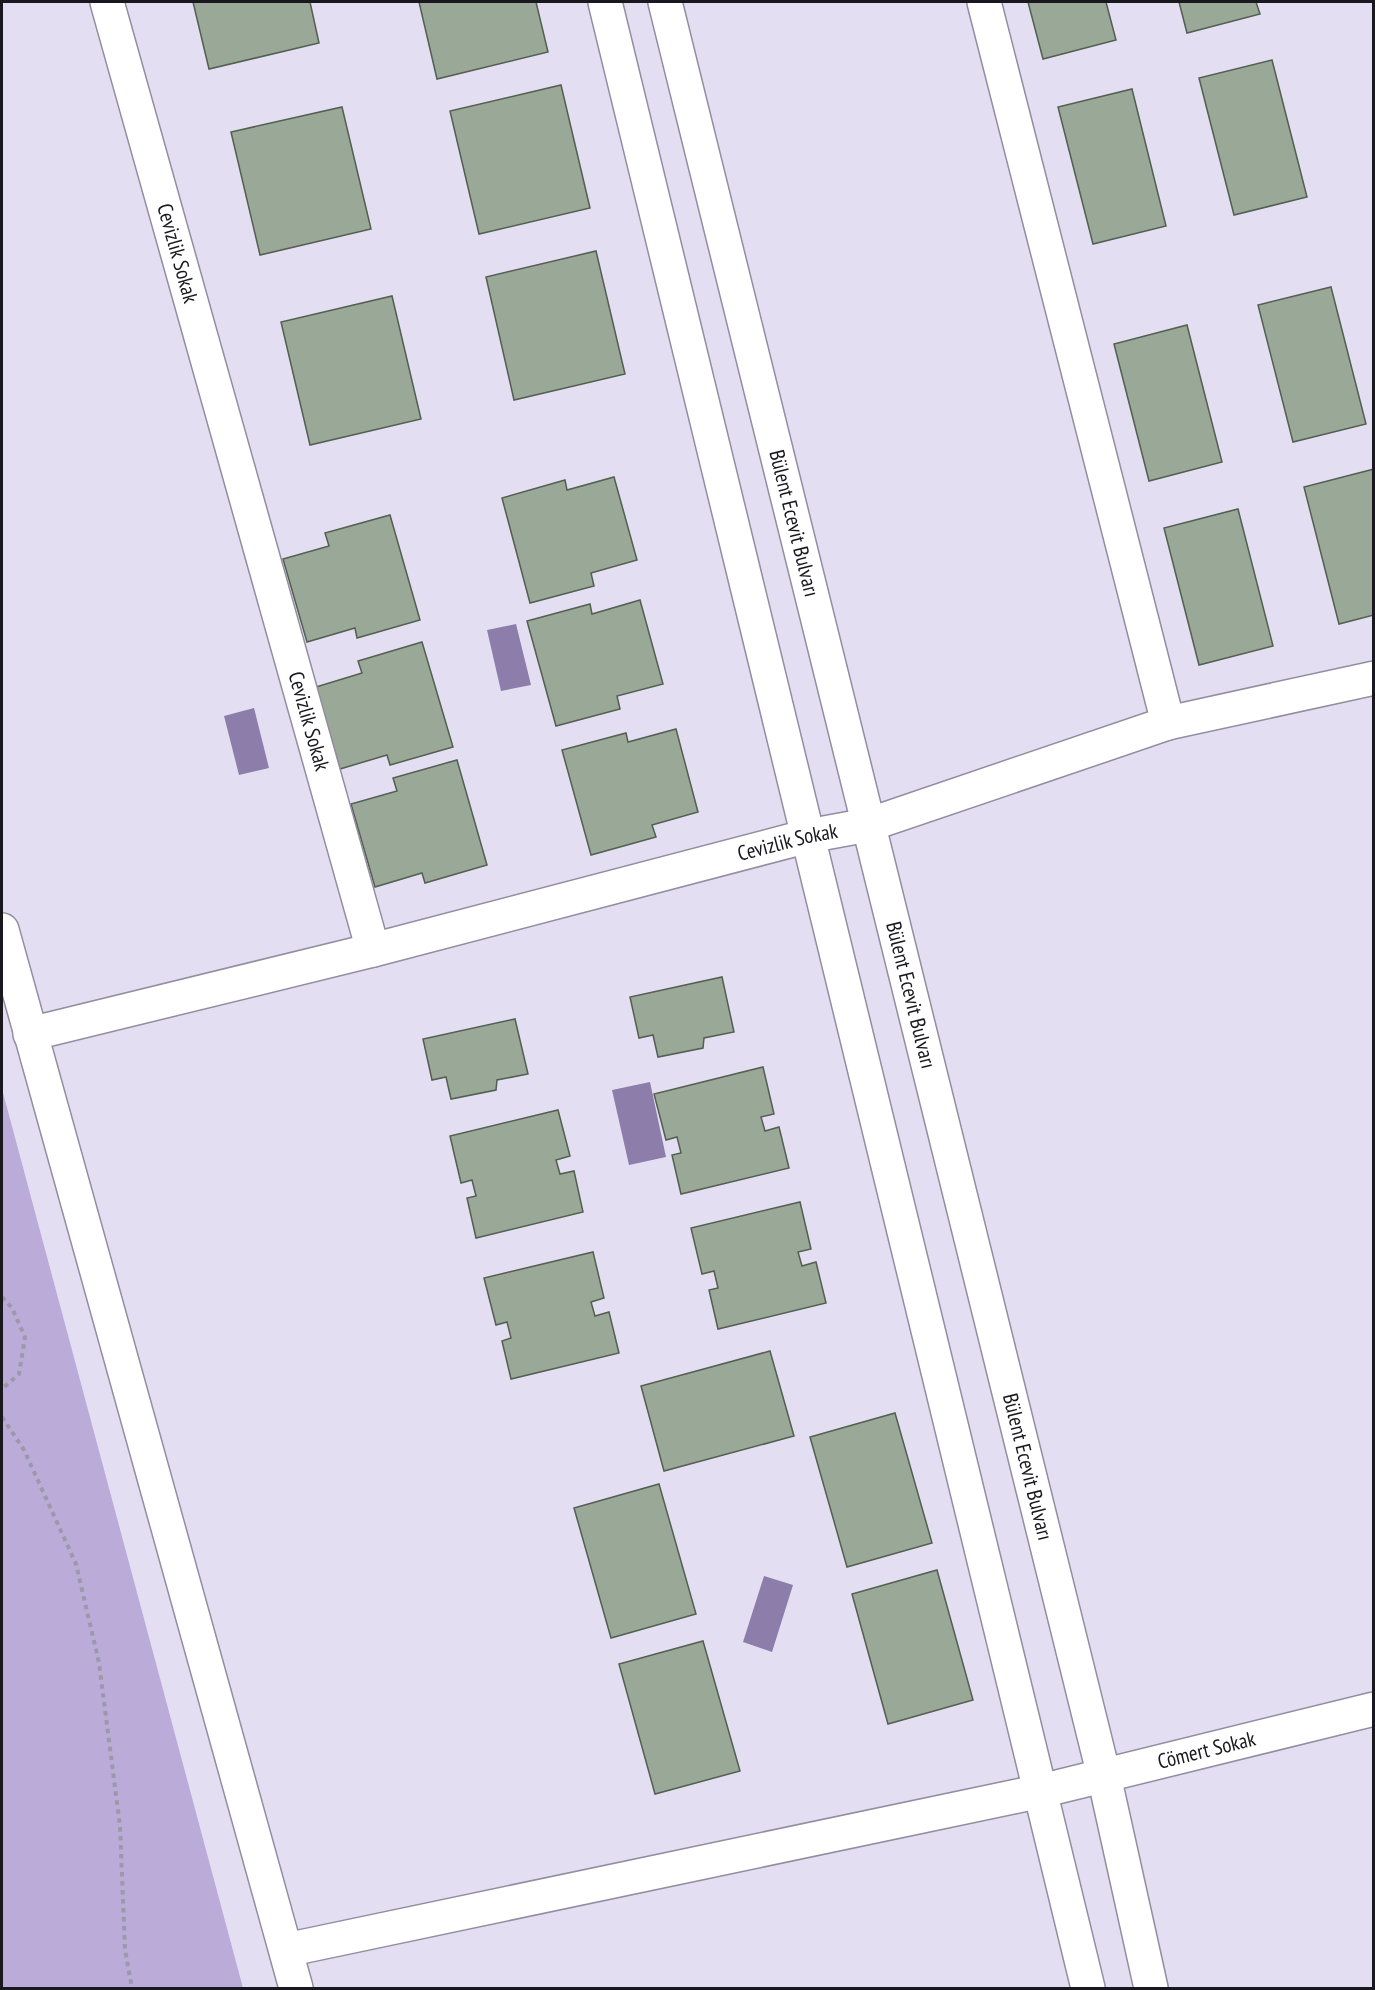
<svg xmlns="http://www.w3.org/2000/svg" width="1375" height="1990" viewBox="0 0 1375 1990" font-family="'PT Sans Narrow',sans-serif">
	<rect width="100%" height="100%" fill="#e4def3"/>
	<path fill="#baabd9" d="M2,1089L243,1988H2Z"/>
	<path fill="#8c7dab" d="M516,624L531,685L501,691L487,630Z
		M254,708L269,768L239,775L224,716Z
		M650,1082L666,1157L629,1165L612,1090Z
		M764,1576L793,1585L772,1652L743,1642Z"/>
	<path fill="#99a897" stroke="#525f51" stroke-width="1.5" d="M193,2H310L319,43L209,69Z
		M419,2H536L548,52L437,79Z
		M1028,2H1106L1116,40L1043,59Z
		M1179,2H1256L1260,14L1187,33Z
		M1272,60L1307,197L1234,215L1199,78Z
		M561,85L590,208L479,234L450,111Z
		M1132,89L1166,226L1093,244L1058,107Z
		M342,107L371,229L260,255L231,132Z
		M596,251L625,374L514,400L486,277Z
		M1331,287L1366,424L1293,442L1258,305Z
		M392,296L421,419L310,445L281,322Z
		M1187,325L1222,462L1149,481L1114,344Z
		M1374,469V615L1339,624L1304,487Z
		M614,477L637,560L591,573L594,586L530,603L502,498L565,480L567,490Z
		M1238,509L1273,646L1199,665L1164,528Z
		M390,515L420,620L357,638L355,628L307,642L283,559L329,546L325,533Z
		M640,600L663,684L617,696L620,709L556,726L527,621L590,604L592,614Z
		M422,642L453,747L390,765L387,755L340,769L316,687L362,673L358,661Z
		M676,729L698,812L652,825L656,837L591,855L562,750L626,733L628,742Z
		M457,760L487,865L425,883L422,873L375,887L351,804L397,791L393,778Z
		M722,977L734,1032L704,1038L703,1048L658,1057L653,1035L639,1038L630,997Z
		M515,1019L528,1074L497,1080L496,1090L451,1099L446,1077L432,1080L423,1039Z
		M763,1067L774,1114L761,1117L765,1131L779,1127L789,1168L681,1194L672,1155L681,1153L677,1137L666,1140L654,1094Z
		M558,1110L570,1156L556,1160L560,1174L574,1171L583,1212L476,1238L467,1198L476,1196L472,1180L461,1183L450,1136Z
		M800,1202L811,1249L798,1252L802,1266L816,1262L826,1303L718,1329L709,1290L718,1288L714,1271L702,1274L691,1228Z
		M593,1252L604,1298L591,1302L595,1316L609,1312L619,1353L511,1379L502,1341L511,1338L507,1322L496,1325L484,1278Z
		M770,1351L794,1436L664,1471L641,1386Z
		M895,1413L932,1543L847,1567L810,1437Z
		M659,1484L696,1614L611,1638L574,1508Z
		M937,1570L973,1700L888,1724L852,1594Z
		M703,1641L740,1771L655,1794L619,1664Z"/>
	<g fill="none" stroke-linecap="round" stroke-linejoin="round">
		<g stroke="#938da0" stroke-width="36">
			<g id="minor">
				<path id="s1" d="M107,2L373,950L808,836L868,825L1168,723L1374,678"/>
				<path d="M984,2L1168,723"/>
				<path d="M2,930L296,1988"/>
				<path d="M30,1034L373,950"/>
				<path id="s2" d="M286,1950L1041,1791L1374,1709"/>
			</g>
		</g>
		<g stroke="#938da0" stroke-width="36">
			<g id="secondary">
				<path d="M605,2L1088,1988"/>
				<path id="s3" d="M665,2L1104,1776L1151,1988"/>
			</g>
		</g>
		<path stroke="#9c98a8" stroke-width="4" stroke-dasharray="4.5 4.5" stroke-linecap="butt" d="M2,1297L12,1308L25,1337L19,1374L2,1389
			M2,1417L24,1450L76,1564L99,1663L120,1826L125,1950L132,1988"/>
		<use href="#minor" stroke="#fff" stroke-width="33"/>
		<use href="#secondary" stroke="#fff" stroke-width="33"/>
	</g>
	<g text-anchor="middle" stroke-width="4.5" stroke-linejoin="round" paint-order="stroke">
		<g font-size="21" fill="#1a181f" stroke="#e4def3">
			<text dy="7" stroke="none"><textPath href="#s1" startOffset="261">Cevizlik Sokak</textPath></text>
			<text dy="7" stroke="none"><textPath href="#s3" startOffset="537">Bülent Ecevit Bulvarı</textPath></text>
			<text dy="7" stroke="none"><textPath href="#s1" startOffset="747">Cevizlik Sokak</textPath></text>
			<text dy="7" stroke="none"><textPath href="#s1" startOffset="1413">Cevizlik Sokak</textPath></text>
			<text dy="7" stroke="none"><textPath href="#s3" startOffset="1023">Bülent Ecevit Bulvarı</textPath></text>
			<text dy="7" stroke="none"><textPath href="#s3" startOffset="1509">Bülent Ecevit Bulvarı</textPath></text>
			<text dy="7" stroke="none"><textPath href="#s2" startOffset="942">Cömert Sokak</textPath></text>
		</g>
	</g>
	<rect width="1375" height="1990" fill="none" stroke="#1a181f" stroke-width="6"/>
</svg>
